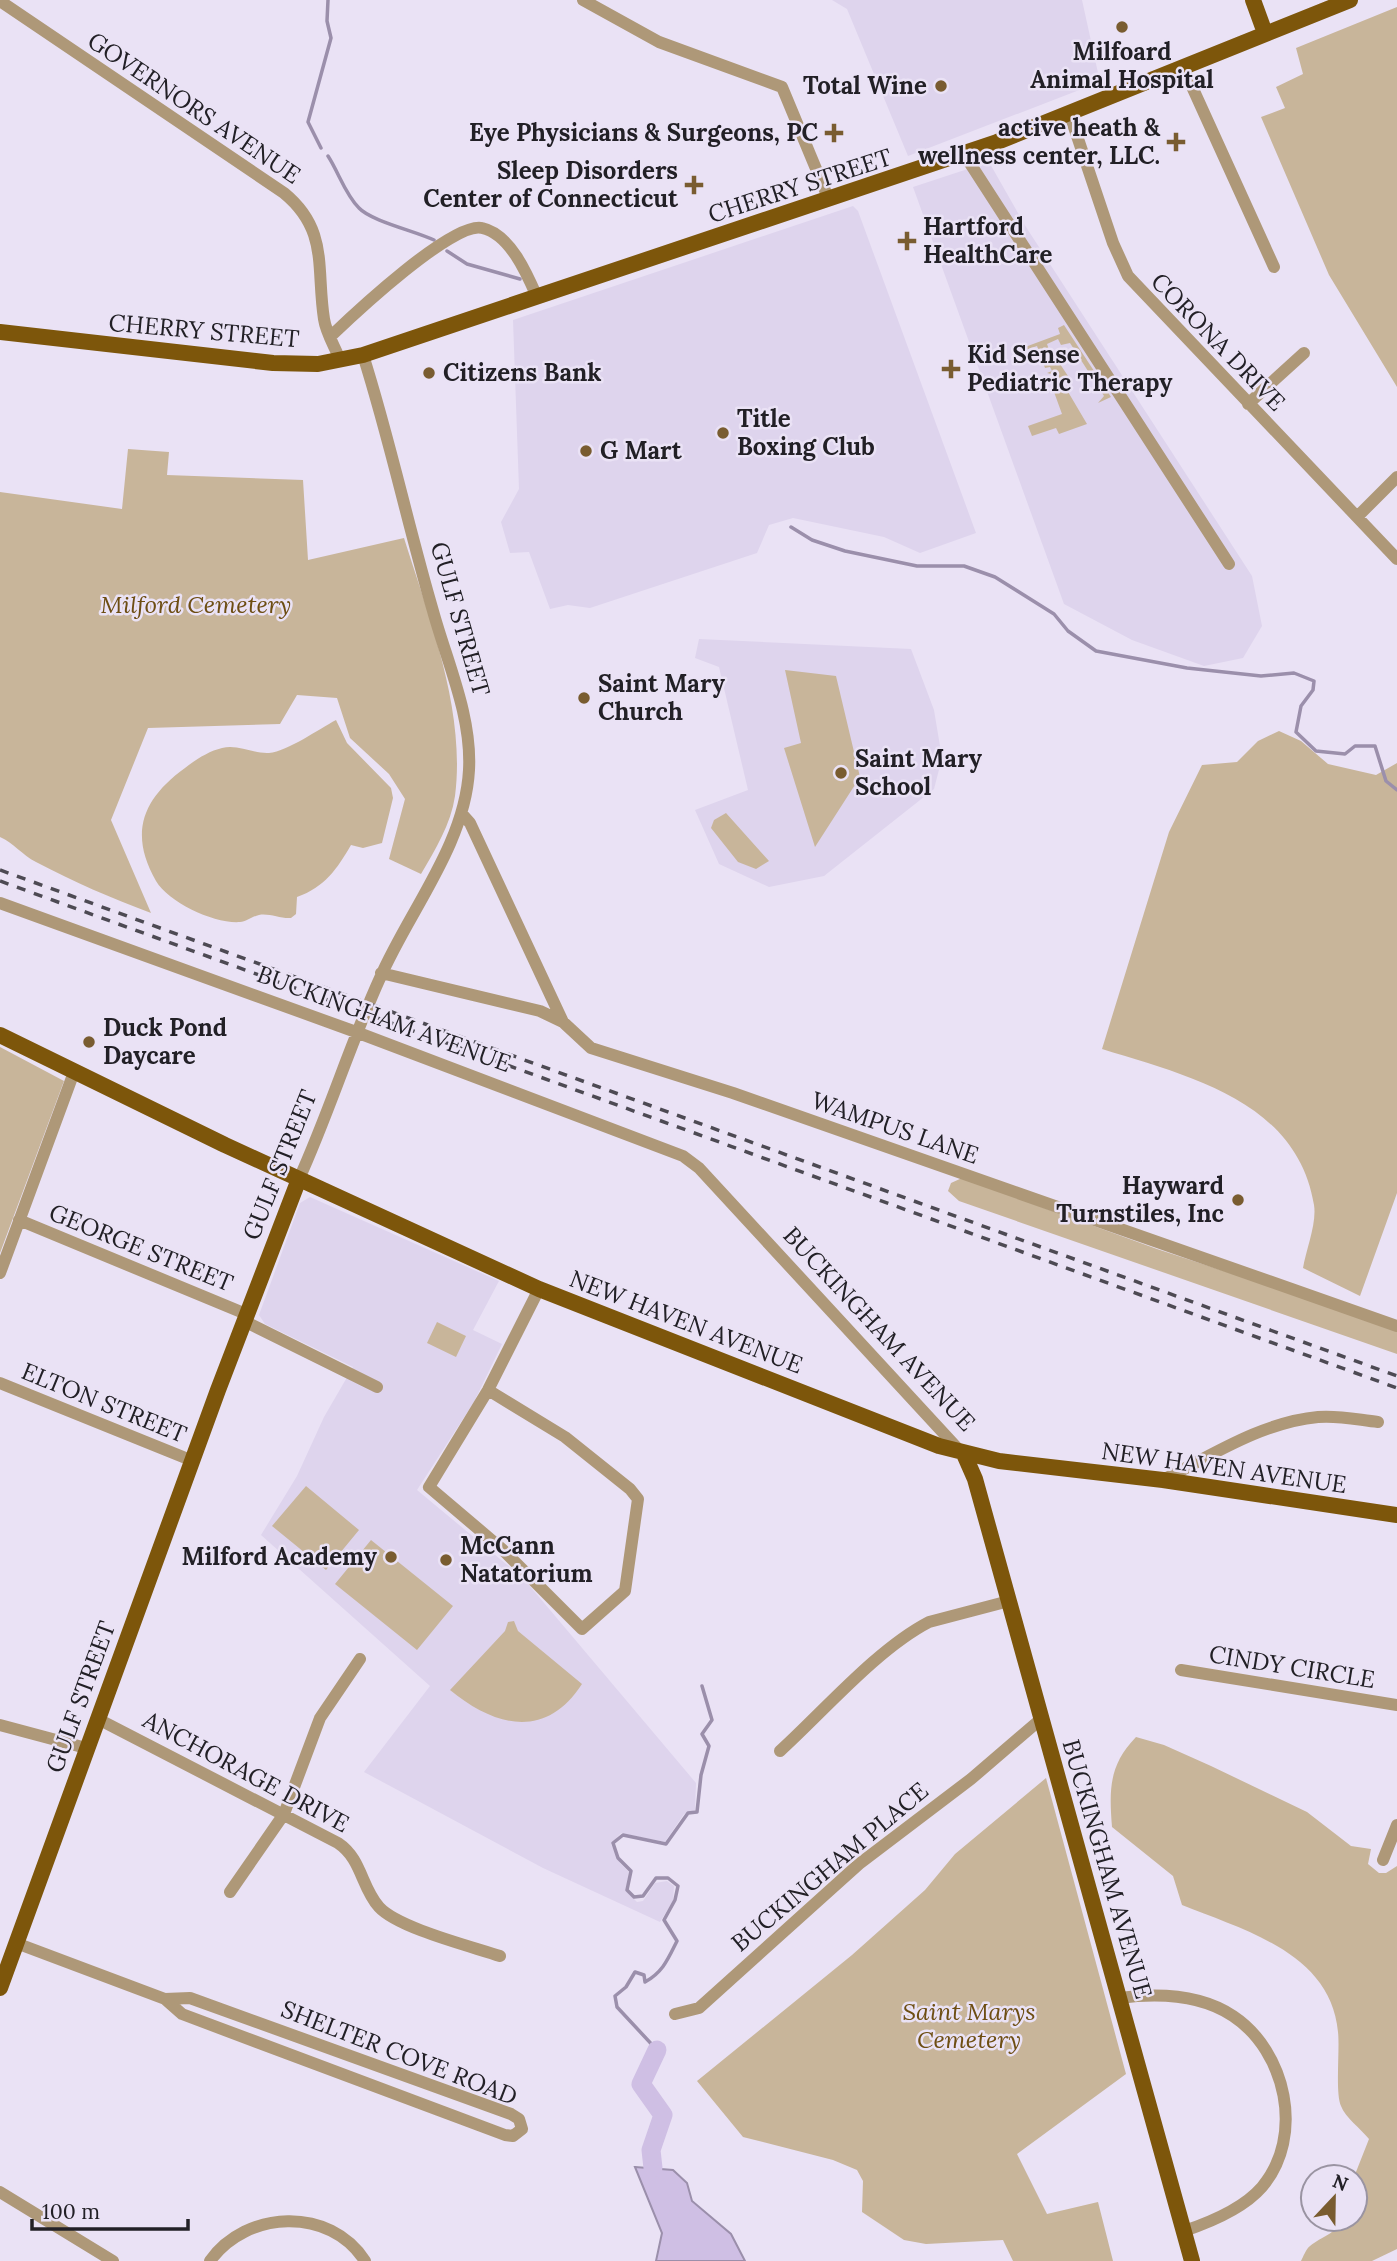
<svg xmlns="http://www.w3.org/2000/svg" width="1397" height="2261" viewBox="0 0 1397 2261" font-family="Lora,serif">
	<rect width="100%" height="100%" fill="#eae2f5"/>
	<path fill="#ded4ed" d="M832,0H1082L1100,82L908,156L847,9Z
		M989,162L1026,227L1252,576L1262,626L1243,658L1204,666L1132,640L1064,604L913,187Z
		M853,206L858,211L976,533L920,553L884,537L793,518L769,525L757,553L590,608L568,605L550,609L529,552L510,553L501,522L519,489L513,320Z
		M699,639L911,649L934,710L942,758L934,789L824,876L769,887L719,864L695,810L748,790L719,667L695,658Z
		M310,1197L499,1281L473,1330L502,1344L474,1402L417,1490L523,1578L696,1783L695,1810L684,1814L665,1842L621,1833L611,1844L620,1863L629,1872L626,1891L637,1902L643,1901L655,1883L667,1881L674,1886L673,1901L660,1922L543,1868L364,1772L430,1686L261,1535L297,1476L324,1417L353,1367L265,1324L259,1315L300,1203Z"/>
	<path fill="#c8b59a" d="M1397,7V387L1329,275L1261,117L1285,108L1276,87L1303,74L1296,48Z
		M1064,325L1111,397L1098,403L1104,396L1070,343L1061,345L1058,339L1047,344L1053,361H1058L1068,376L1064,385L1087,424L1059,434L1056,428L1032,436L1028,426L1062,414L1054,392L1059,390L1057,386L1052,388L1055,384L1051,374L1047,373L1052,371L1050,367L1045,368L1037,346L1017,353V350L1060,334L1058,328Z
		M128,449L169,452L167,475L303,480L308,560L404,538C429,618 466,710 455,796C451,824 435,850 421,874L389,859L405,799L389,774L350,738L337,698L297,695L280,724L148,728L111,820L151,913C111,898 74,882 36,862C22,855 14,843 0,837V492L122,509Z
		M785,670L836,676L860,777L815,847L784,748L801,743Z
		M336,720L347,743L391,788L393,798L382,843L363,848L351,845C337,869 325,887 297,897L296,914L291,918C281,919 269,913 259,915C253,916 246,922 240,922C215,924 169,903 156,881C129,834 142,799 185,768C195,760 209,751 222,748C238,744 254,754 269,753C288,751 319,729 336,720Z
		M1279,731L1301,741L1328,764L1376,775L1397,763V1193L1360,1296L1303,1268C1306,1250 1317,1223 1314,1205C1297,1101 1189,1076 1102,1049L1169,832L1202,765L1237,762L1258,741Z
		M726,813L769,861L756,869L738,862L711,828L714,820Z
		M0,1047L64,1081L0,1253Z
		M962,1178L1157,1249L1397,1328V1354L959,1201L948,1191L951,1183Z
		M437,1322L466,1336L456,1357L427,1343Z
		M306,1486L359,1530L326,1570L272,1526Z
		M371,1540L453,1606L417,1650L335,1584Z
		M514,1621L518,1631L582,1684C546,1740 495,1727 450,1690L505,1631L508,1622Z
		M1136,1737L1164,1745L1211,1766L1307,1812L1351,1846L1371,1849L1368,1864L1379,1873H1386L1397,1866V2249L1372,2261H1301C1303,2257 1306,2249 1310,2246C1322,2236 1335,2235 1342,2219H1355L1354,2177L1369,2139C1361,2129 1345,2117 1341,2106C1335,2093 1340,2049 1338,2032C1331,1953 1244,1930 1182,1905L1173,1876L1112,1827C1109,1789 1109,1765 1136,1737Z
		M1046,1778L1126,2074L1017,2154L1047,2214L1098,2202L1113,2261H1013L1003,2240L926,2244L904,2240L862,2212L863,2181L857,2170L833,2160L743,2137L697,2081L852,1955L925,1890L955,1854Z"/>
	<path fill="#cfbfe4" stroke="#9b8fab" stroke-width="2" d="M635,2167L673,2170L687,2183L692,2201L731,2234L745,2261H656L662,2233Z"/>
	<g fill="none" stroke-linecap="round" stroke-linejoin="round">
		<path stroke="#9b8fab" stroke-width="3.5" d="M321,148L308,122L331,38L327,21L328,0
			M328,156C339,173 345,194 359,208C371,221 415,231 434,240
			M447,251L467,264L520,279
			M791,527L812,540L845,551L917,566H964L995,577L1054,614L1068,631L1096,651L1187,668L1261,676L1294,673L1314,681L1313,690L1301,706L1296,732L1316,751L1345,754L1355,746H1375L1386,781L1397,790
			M657,2050L617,2007L615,1996L626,1987L635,1972L644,1975L645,1982C663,1972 668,1959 677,1941L664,1920L675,1900L678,1886L668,1878H656L643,1896L634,1897L627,1890L631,1871L618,1858L613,1843L623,1835L666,1844L688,1813L697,1812L701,1775L709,1746L702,1734L712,1720L702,1686"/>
		<path stroke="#cfbfe4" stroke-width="19" d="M653,2168L651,2150L663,2115L641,2084L657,2050"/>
		<path stroke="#ae9878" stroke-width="12" d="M583,0L659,42L782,87L829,200
			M0,1L284,193C329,230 316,268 324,319C326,333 335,347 340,360
			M1184,69L1274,267
			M1070,115L1113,243L1128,276L1397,559
			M964,154L1229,564
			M331,336C354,314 453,221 482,228C510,234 527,274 537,297
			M1248,404L1304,353
			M1357,517L1397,477
			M462,814L470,823L563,1022
			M0,903L356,1032L683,1156L699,1168L960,1451
			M381,973L540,1011L563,1022L591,1048L733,1093L1397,1326
			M299,1179C329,1113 350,1044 380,978C409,911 465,845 469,770C472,716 447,662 433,611C408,526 390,440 363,355
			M19,1220L246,1314
			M0,1273L74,1072
			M244,1321L377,1387
			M0,1383L193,1461
			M488,1390L565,1437L630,1489L638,1499L625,1591L582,1629L502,1549L429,1487L488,1390L539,1289
			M1163,1480C1212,1455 1263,1422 1318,1417C1338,1415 1359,1420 1378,1422
			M1181,1670L1397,1705
			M98,1719L338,1843C362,1859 361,1887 379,1907C398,1928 470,1946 500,1956
			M0,1725L86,1748
			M780,1751C824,1711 877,1649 929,1622L1009,1601
			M1383,1860L1397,1825
			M230,1892L284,1814L320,1718L360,1659
			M16,1943L165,1999L182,2014L505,2135L513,2136L522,2129L519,2119L511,2114L190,1998L165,1999
			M1119,1998C1157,1993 1200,1994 1233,2016C1286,2051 1305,2136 1262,2187C1243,2209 1211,2222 1184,2231
			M675,2014L699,2008L859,1864L971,1779L1041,1719
			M0,2192L113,2261
			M210,2261C246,2210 330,2206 365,2261"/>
		<path stroke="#7d560b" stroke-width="16" d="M1253,0L1265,33
			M0,332L273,363L318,364L363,355L997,142L1350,0
			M0,1035L225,1145L539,1289L939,1446L999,1461L1163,1480L1397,1515
			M964,1454L975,1479L1192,2261
			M0,1988L218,1390L299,1179"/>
		<path stroke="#4d4a53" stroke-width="3.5" stroke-dasharray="9 9" stroke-linecap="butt" d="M0,870L1397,1376
			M0,881L1397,1388"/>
	</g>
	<g fill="#795c30" stroke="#eae2f5" stroke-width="2.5">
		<circle cx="1122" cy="27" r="7"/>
		<circle cx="941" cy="86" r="7"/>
		<path d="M830.5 122.5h7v7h7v7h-7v7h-7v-7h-7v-7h7z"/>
		<path d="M1172.5 131.5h7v7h7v7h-7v7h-7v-7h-7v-7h7z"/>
		<path d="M690.5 174.5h7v7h7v7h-7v7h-7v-7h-7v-7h7z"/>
		<path d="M903.5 230.5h7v7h7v7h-7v7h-7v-7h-7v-7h7z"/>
		<path d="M947.5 358.5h7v7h7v7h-7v7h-7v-7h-7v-7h7z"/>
		<circle cx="429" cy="373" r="7"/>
		<circle cx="723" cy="433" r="7"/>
		<circle cx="586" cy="451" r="7"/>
		<circle cx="584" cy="698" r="7"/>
		<circle cx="841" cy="773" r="7"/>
		<circle cx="89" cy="1042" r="7"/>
		<circle cx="1238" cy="1200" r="7"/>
		<circle cx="391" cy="1557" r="7"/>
		<circle cx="446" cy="1560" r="7"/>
	</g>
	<g text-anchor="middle" stroke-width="5" stroke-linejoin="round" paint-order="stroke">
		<g font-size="24" font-weight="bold" fill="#222026" stroke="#eae2f5" text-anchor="start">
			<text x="1122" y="60" text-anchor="middle">Milfoard<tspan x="1122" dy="28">Animal Hospital</tspan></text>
			<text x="927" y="94" text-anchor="end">Total Wine</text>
			<text x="1160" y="136" text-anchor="end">active heath &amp;<tspan x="1160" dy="28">wellness center, LLC.</tspan></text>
			<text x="818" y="141" text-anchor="end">Eye Physicians &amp; Surgeons, PC</text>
			<text x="678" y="179" text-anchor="end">Sleep Disorders<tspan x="678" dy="28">Center of Connecticut</tspan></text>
			<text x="923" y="235">Hartford<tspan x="923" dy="28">HealthCare</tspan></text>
			<text x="967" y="363">Kid Sense<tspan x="967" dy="28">Pediatric Therapy</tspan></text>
			<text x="443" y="381">Citizens Bank</text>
			<text x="737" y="427">Title<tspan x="737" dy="28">Boxing Club</tspan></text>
			<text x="600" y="459">G Mart</text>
			<text x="598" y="692">Saint Mary<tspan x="598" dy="28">Church</tspan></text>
			<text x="855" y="767">Saint Mary<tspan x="855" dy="28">School</tspan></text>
			<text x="103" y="1036">Duck Pond<tspan x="103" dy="28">Daycare</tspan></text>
			<text x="1224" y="1194" text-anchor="end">Hayward<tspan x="1224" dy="28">Turnstiles, Inc</tspan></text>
			<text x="460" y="1554">McCann<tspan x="460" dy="28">Natatorium</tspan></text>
			<text x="377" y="1565" text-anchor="end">Milford Academy</text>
		</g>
		<g font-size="24" fill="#222026" stroke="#eae2f5">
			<text transform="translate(194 108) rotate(34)" y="8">GOVERNORS AVENUE</text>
			<text transform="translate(800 186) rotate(-18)" y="8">CHERRY STREET</text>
			<text transform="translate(204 331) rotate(5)" y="8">CHERRY STREET</text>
			<text transform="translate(1218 342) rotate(46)" y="8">CORONA DRIVE</text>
			<text transform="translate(460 619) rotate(74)" y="8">GULF STREET</text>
			<text transform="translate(384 1019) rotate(20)" y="8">BUCKINGHAM AVENUE</text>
			<text transform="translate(895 1128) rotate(19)" y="8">WAMPUS LANE</text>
			<text transform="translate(280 1165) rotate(-68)" y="8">GULF STREET</text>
			<text transform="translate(141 1248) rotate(22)" y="8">GEORGE STREET</text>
			<text transform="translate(686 1322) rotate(21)" y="8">NEW HAVEN AVENUE</text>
			<text transform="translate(879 1329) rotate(47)" y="8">BUCKINGHAM AVENUE</text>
			<text transform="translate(104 1403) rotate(22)" y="8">ELTON STREET</text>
			<text transform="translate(1224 1468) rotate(8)" y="8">NEW HAVEN AVENUE</text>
			<text transform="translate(1292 1667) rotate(9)" y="8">CINDY CIRCLE</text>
			<text transform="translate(81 1697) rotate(-70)" y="8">GULF STREET</text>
			<text transform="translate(246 1772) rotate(28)" y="8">ANCHORAGE DRIVE</text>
			<text transform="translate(830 1867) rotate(-40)" y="8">BUCKINGHAM PLACE</text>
			<text transform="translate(1107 1869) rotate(74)" y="8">BUCKINGHAM AVENUE</text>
			<text transform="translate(399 2053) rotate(21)" y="8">SHELTER COVE ROAD</text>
		</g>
		<g font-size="24" font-style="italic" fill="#6d4d12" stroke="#eae2f5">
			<text x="196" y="613">Milford Cemetery</text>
			<text x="969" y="2020">Saint Marys<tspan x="969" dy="28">Cemetery</tspan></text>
		</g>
	</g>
	<g transform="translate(1334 2198) rotate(22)"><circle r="33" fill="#eae2f5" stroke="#9a94a2" stroke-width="2"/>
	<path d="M0-5L12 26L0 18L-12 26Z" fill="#795c30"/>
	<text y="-10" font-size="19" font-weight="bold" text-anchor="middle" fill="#222026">N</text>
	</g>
	<path d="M32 2219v10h156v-10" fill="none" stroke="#222026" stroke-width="3.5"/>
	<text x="42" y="2219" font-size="21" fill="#222026" stroke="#eae2f5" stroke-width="5" paint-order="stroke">100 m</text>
</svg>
